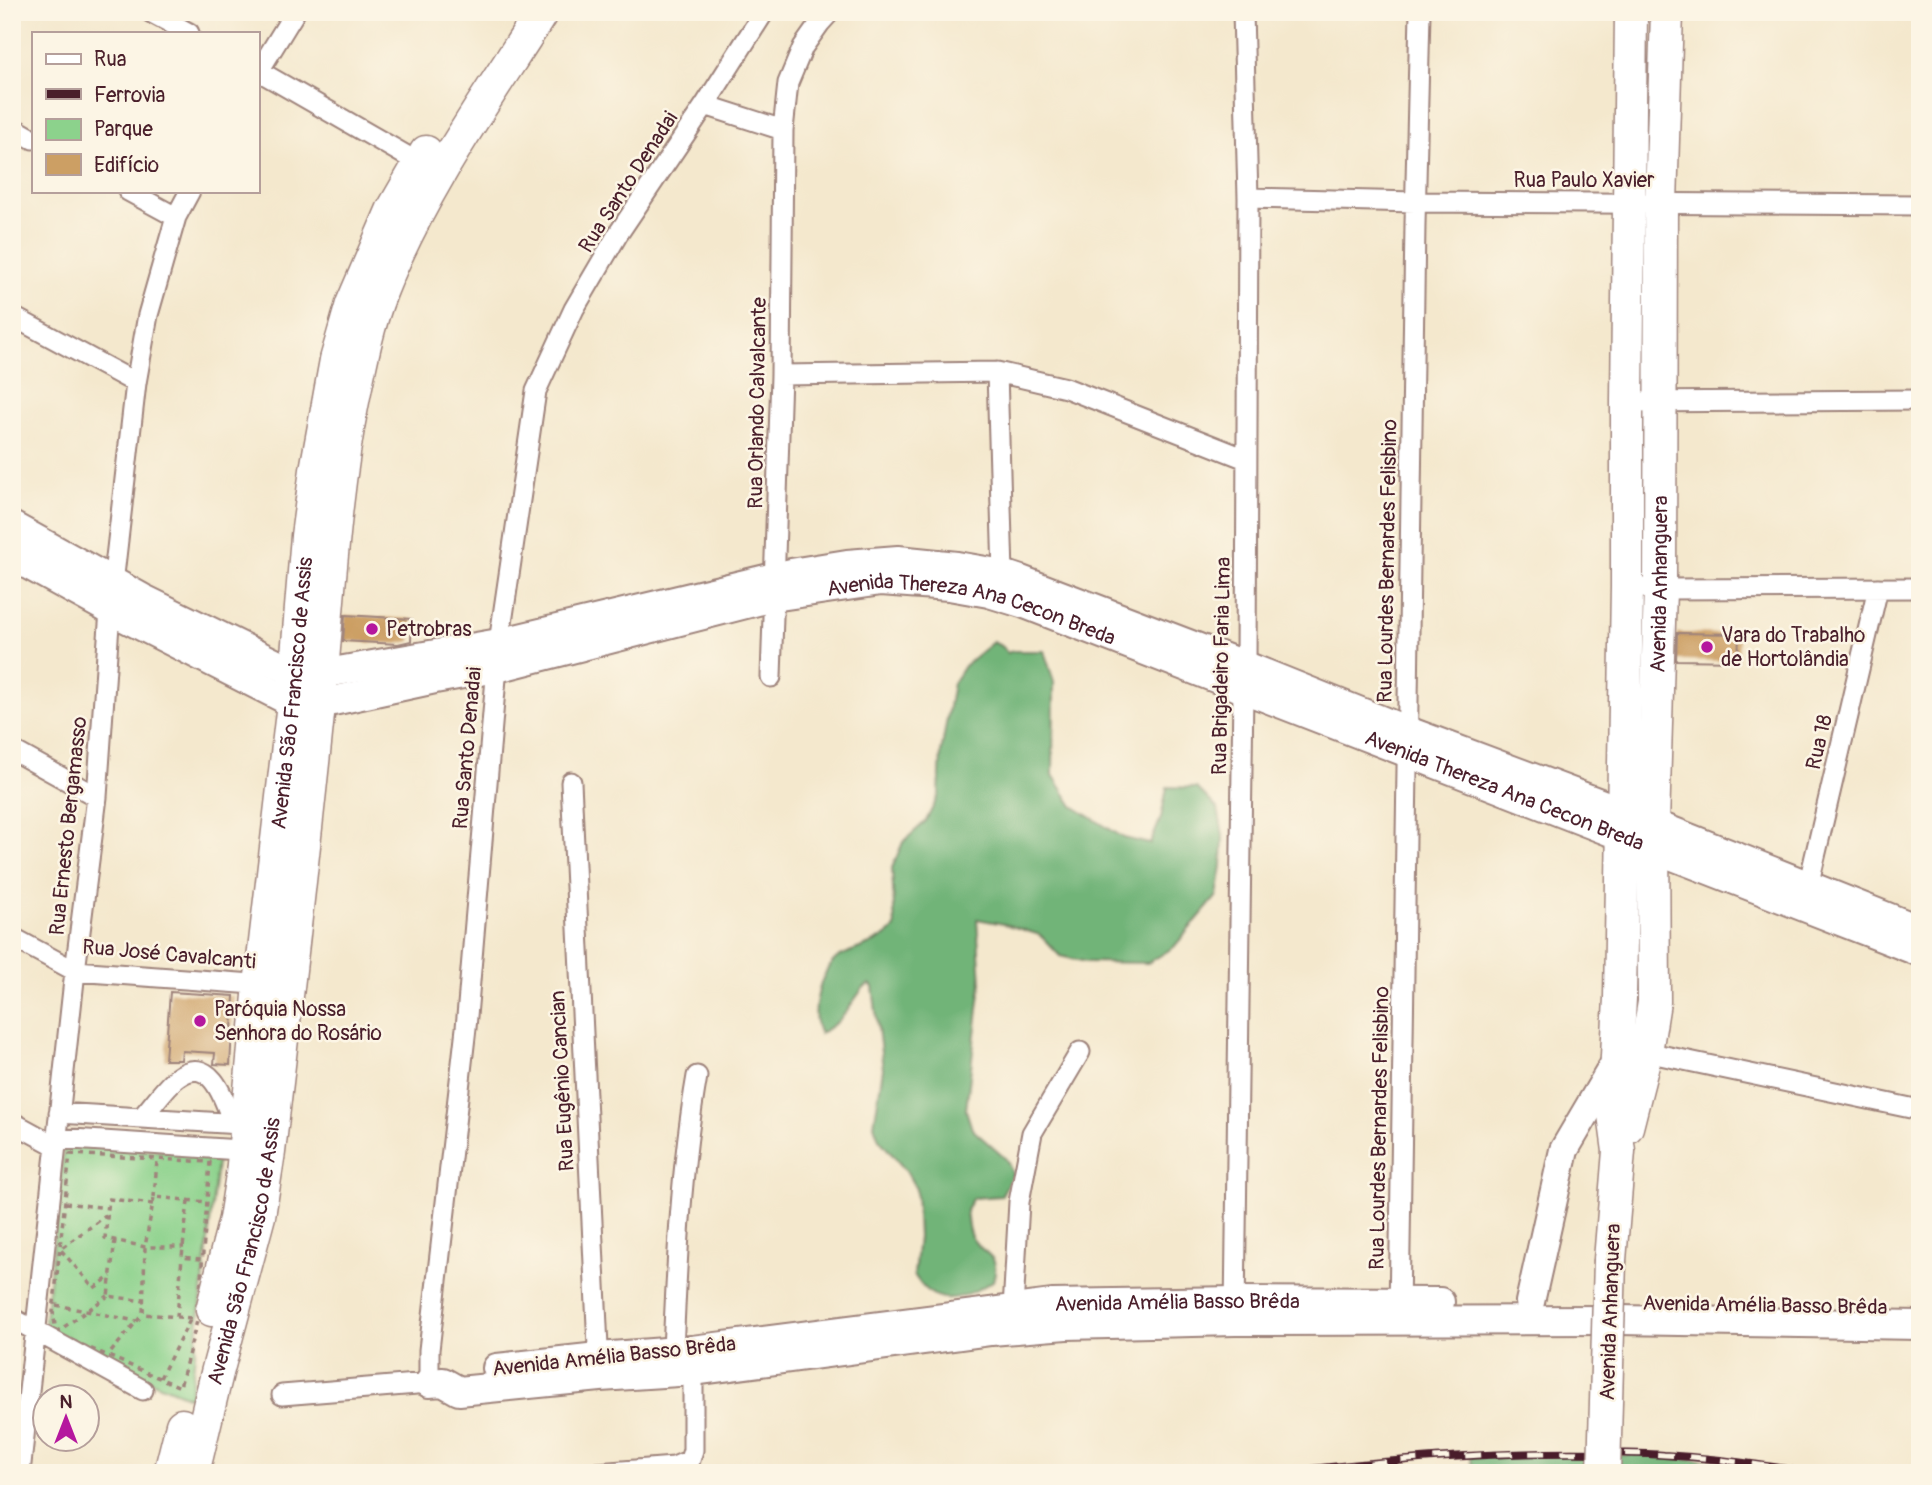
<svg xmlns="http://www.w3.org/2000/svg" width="1932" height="1485" viewBox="0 0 1932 1485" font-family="Pangolin,sans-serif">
	<rect width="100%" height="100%" fill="#fcf5e5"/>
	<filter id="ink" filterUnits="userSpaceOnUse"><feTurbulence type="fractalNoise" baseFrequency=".0143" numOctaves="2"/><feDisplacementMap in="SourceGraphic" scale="14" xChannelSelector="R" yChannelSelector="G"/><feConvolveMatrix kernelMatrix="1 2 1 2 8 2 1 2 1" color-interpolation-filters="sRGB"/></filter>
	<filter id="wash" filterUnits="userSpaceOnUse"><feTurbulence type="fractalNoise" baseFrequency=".00686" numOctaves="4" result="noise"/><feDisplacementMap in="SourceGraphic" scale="28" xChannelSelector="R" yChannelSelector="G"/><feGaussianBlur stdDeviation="1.57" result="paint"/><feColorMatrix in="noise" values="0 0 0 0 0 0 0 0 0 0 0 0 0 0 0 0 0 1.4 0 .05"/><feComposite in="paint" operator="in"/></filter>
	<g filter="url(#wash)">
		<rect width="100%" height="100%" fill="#f4e8cd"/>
		<path fill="#8cd28c" stroke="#6b785c" stroke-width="2" d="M64,1146L218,1154L190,1397L80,1352L49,1332L45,1320Z"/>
		<path fill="#71b478" stroke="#5e6a52" stroke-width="2" d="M993,642L1003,647L1007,653L1013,651H1044L1054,682L1053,775L1073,806L1124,838L1150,844L1161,818L1167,787L1197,788L1218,809L1223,835L1222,866L1217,896L1174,947L1148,963L1086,962L1060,956L1040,935L1004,924L977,919L981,984L966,1110L972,1129L1006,1159L1013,1174L1001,1196L973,1198L966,1209C967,1217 967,1231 972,1238C983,1256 1002,1253 993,1281C974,1292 950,1307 929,1292C923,1289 918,1280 914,1275L918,1237L916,1189L906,1171L879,1139L874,1125L883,1069L873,987L870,984L863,988L840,1020L820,1034C809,1015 820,972 837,958C841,955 848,953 852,951C868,945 883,940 895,928L892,868L903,842L926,821L939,795L941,753L953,683L964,666Z
			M1470,1455H1662L1797,1473H1474Z"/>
		<g id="blocks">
			<path fill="#cc9f64" d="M345,615L412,619L411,641L398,644L343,641Z
				M1677,633L1739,634L1738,661L1676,660Z
				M170,992L234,996L230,1065L214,1064L215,1053L182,1051L181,1060H165Z"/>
		</g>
	</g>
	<g filter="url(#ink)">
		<use href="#blocks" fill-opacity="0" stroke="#9f847c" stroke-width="2"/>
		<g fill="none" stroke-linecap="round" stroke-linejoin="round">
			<g stroke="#9f847c" stroke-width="23">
				<path id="street" d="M150,12L189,33
					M257,70L419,163
					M257,74L295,12
					M705,105L783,130
					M12,127L33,139
					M128,191L176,217
					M1248,198L1415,202L1920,205
					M12,316L136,383
					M997,372L1003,574
					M781,375L997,372L1066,388L1246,459
					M1627,402L1920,400
					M1627,587L1660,589L1920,588
					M771,677L781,375L783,130L788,83L803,47L820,23L830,12
					M12,750L97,797
					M571,782L599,1368
					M1806,895L1878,588
					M12,937L75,971L268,985
					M1646,1052L1920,1110
					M59,1113L257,1125
					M141,1118C152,1107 166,1085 178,1077C211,1053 225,1101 233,1123
					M12,1122L56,1146
					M57,1138L255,1151
					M1013,1309L1019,1202L1032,1133L1080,1052
					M1235,1313L1243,689L1246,666L1248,198L1243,12
					M1399,1313L1415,224L1420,12
					M12,1318L143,1390
					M673,1351C677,1259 681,1167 697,1076
					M282,1395L429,1383V1350L466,1028L499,643L536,391L574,309L618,234L705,105L764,12
					M20,1473L75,971L97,797L110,610L136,383L148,315L176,217L190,191
					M597,1473L674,1467L690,1460L693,1450V1361"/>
			</g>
			<g stroke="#9f847c" stroke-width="32">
				<g id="secondary">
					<path d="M12,526L142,598L295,673L321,674L499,643L791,573L847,564L898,560L957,566L1003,574L1021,580L1246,666L1408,731L1624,812L1920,930"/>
					<path id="s1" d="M12,556L110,610L293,703L319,704L435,679L497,668L773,597L881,581L949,586L989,593L1025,604L1920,952"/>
					<path d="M1530,1302L1564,1150L1617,1060"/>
					<path id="s2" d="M497,1368L598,1357L692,1350L1052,1304L1236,1301L1440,1302"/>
					<path d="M429,1383L443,1382L459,1391L600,1377L694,1371L991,1331L1066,1325L1235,1321L1618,1320L1920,1325"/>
				</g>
			</g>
			<g stroke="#9f847c" stroke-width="35">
				<g id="primary">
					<path id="s3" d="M1627,1127L1646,1052L1654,1002L1653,824L1660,589L1661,203L1667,12"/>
					<path d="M1610,1260L1619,1151L1614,1114L1620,998L1627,587V402L1631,12"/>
					<path id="s4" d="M212,1310L235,1219L242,1175L260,985L293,703L307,536L316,470L336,360L352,304L392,211L426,152"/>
					<path d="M170,1473L182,1425"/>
					<path id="s5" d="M193,1473L217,1373L259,1216L269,1152C286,1003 304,854 319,705C329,602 333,498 354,396C361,361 368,325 381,292C421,191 484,103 542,12"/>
				</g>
			</g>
			<path stroke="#9f847c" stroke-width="3.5" stroke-dasharray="5 5" stroke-linecap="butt" d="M70,1154L210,1162L198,1317L180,1387L62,1336L55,1325L53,1312Z
				M154,1197L157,1161
				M188,1201L182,1257L201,1259
				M65,1203L108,1208
				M153,1204L109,1199L105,1238L145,1247H184
				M107,1215L60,1249L94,1288L111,1276
				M115,1240L108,1296L144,1301
				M56,1305L136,1321
				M177,1317L182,1257
				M191,1318L143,1314L145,1247L154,1197L207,1202
				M64,1327L108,1296
				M111,1352L143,1314
				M160,1378L190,1320"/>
			<use href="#street" stroke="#fff" stroke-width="19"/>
			<use href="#secondary" stroke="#fff" stroke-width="28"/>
			<use href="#primary" stroke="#fff" stroke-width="32"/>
			<g stroke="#4a1f2b" stroke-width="8">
				<path id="rail" d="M1274,1473C1383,1461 1490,1451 1600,1453C1621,1454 1642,1453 1664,1455C1714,1458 1763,1465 1812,1473"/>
			</g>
			<use href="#rail" stroke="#fcf5e5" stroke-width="5" stroke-dasharray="16" stroke-linecap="butt"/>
			<g stroke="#9f847c" stroke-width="35" stroke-linecap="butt">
				<path id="primary-bridge" d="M1604,1473L1610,1260"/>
			</g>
			<use href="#primary-bridge" stroke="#fff" stroke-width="32"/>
		</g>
	</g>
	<g fill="#b5179e" stroke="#fcf5e5" stroke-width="2.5">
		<circle cx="372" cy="629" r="7"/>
		<circle cx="1707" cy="647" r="7"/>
		<circle cx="200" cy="1021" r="7"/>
	</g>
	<g text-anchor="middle" stroke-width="5" stroke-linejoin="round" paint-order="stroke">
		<g font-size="21" fill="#4a1f2b" stroke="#fcf5e5">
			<text x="1584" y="187">Rua Paulo Xavier</text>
			<text transform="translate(628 182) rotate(-57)" y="7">Rua Santo Denadai</text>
			<text transform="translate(757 403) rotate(-89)" y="7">Rua Orlando Calvalcante</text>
			<text transform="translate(1387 561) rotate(-89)" y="7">Rua Lourdes Bernardes Felisbino</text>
			<text dy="7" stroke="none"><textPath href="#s3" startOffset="546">Avenida Anhanguera</textPath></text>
			<text dy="7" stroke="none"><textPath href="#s1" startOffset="1013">Avenida Thereza Ana Cecon Breda</textPath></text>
			<text transform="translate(1221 666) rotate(-89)" y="7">Rua Brigadeiro Faria Lima</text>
			<text dy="7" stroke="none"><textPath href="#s4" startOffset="623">Avenida São Francisco de Assis</textPath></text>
			<text transform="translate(1819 742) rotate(-77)" y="7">Rua 18</text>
			<text transform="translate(467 748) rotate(-85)" y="7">Rua Santo Denadai</text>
			<text dy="7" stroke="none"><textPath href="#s1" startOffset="1580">Avenida Thereza Ana Cecon Breda</textPath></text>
			<text transform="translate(68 826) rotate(-84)" y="7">Rua Ernesto Bergamasso</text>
			<text transform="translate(169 954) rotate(5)" y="7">Rua José Cavalcanti</text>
			<text transform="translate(562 1081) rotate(-93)" y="7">Rua Eugênio Cancian</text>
			<text transform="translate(1379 1128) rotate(-89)" y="7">Rua Lourdes Bernardes Felisbino</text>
			<text dy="7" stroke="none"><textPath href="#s5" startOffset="228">Avenida São Francisco de Assis</textPath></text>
			<text dy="7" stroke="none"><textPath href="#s2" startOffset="684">Avenida Amélia Basso Brêda</textPath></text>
			<text transform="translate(1765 1305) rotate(1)" y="7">Avenida Amélia Basso Brêda</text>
			<text transform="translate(1610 1312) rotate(-88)" y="7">Avenida Anhanguera</text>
			<text transform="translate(614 1356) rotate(-6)" y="7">Avenida Amélia Basso Brêda</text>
		</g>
		<g font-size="21" fill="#4a1f2b" stroke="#fcf5e5" text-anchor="start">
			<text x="386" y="636">Petrobras</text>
			<text x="1721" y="642">Vara do Trabalho<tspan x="1721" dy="24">de Hortolândia</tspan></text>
			<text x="214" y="1016">Paróquia Nossa<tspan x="214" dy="24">Senhora do Rosário</tspan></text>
		</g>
	</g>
	<rect width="1932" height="1485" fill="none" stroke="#fcf5e5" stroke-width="42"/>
	<rect x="32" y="32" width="228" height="161" fill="#fcf5e5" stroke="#b59f9b" stroke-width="2"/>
	<rect x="46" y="54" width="35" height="10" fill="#ffffff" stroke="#b59f9b" stroke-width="2"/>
	<text x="94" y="66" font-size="21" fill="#4a1f2b">Rua</text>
	<rect x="46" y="89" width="35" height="10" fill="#4a1f2b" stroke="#b59f9b" stroke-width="2"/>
	<text x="94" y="102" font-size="21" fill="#4a1f2b">Ferrovia</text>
	<rect x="46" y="119" width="35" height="21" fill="#8cd28c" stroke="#b59f9b" stroke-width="2"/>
	<text x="94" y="136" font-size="21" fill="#4a1f2b">Parque</text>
	<rect x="46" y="154" width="35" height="21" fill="#cc9f64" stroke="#b59f9b" stroke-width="2"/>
	<text x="94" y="172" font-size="21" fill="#4a1f2b">Edifício</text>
	<g transform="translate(66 1418)"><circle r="33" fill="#fcf5e5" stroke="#b59f9b" stroke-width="2"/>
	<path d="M0-5L12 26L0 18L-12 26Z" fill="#b5179e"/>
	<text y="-10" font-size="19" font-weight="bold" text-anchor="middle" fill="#4a1f2b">N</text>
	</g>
</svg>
